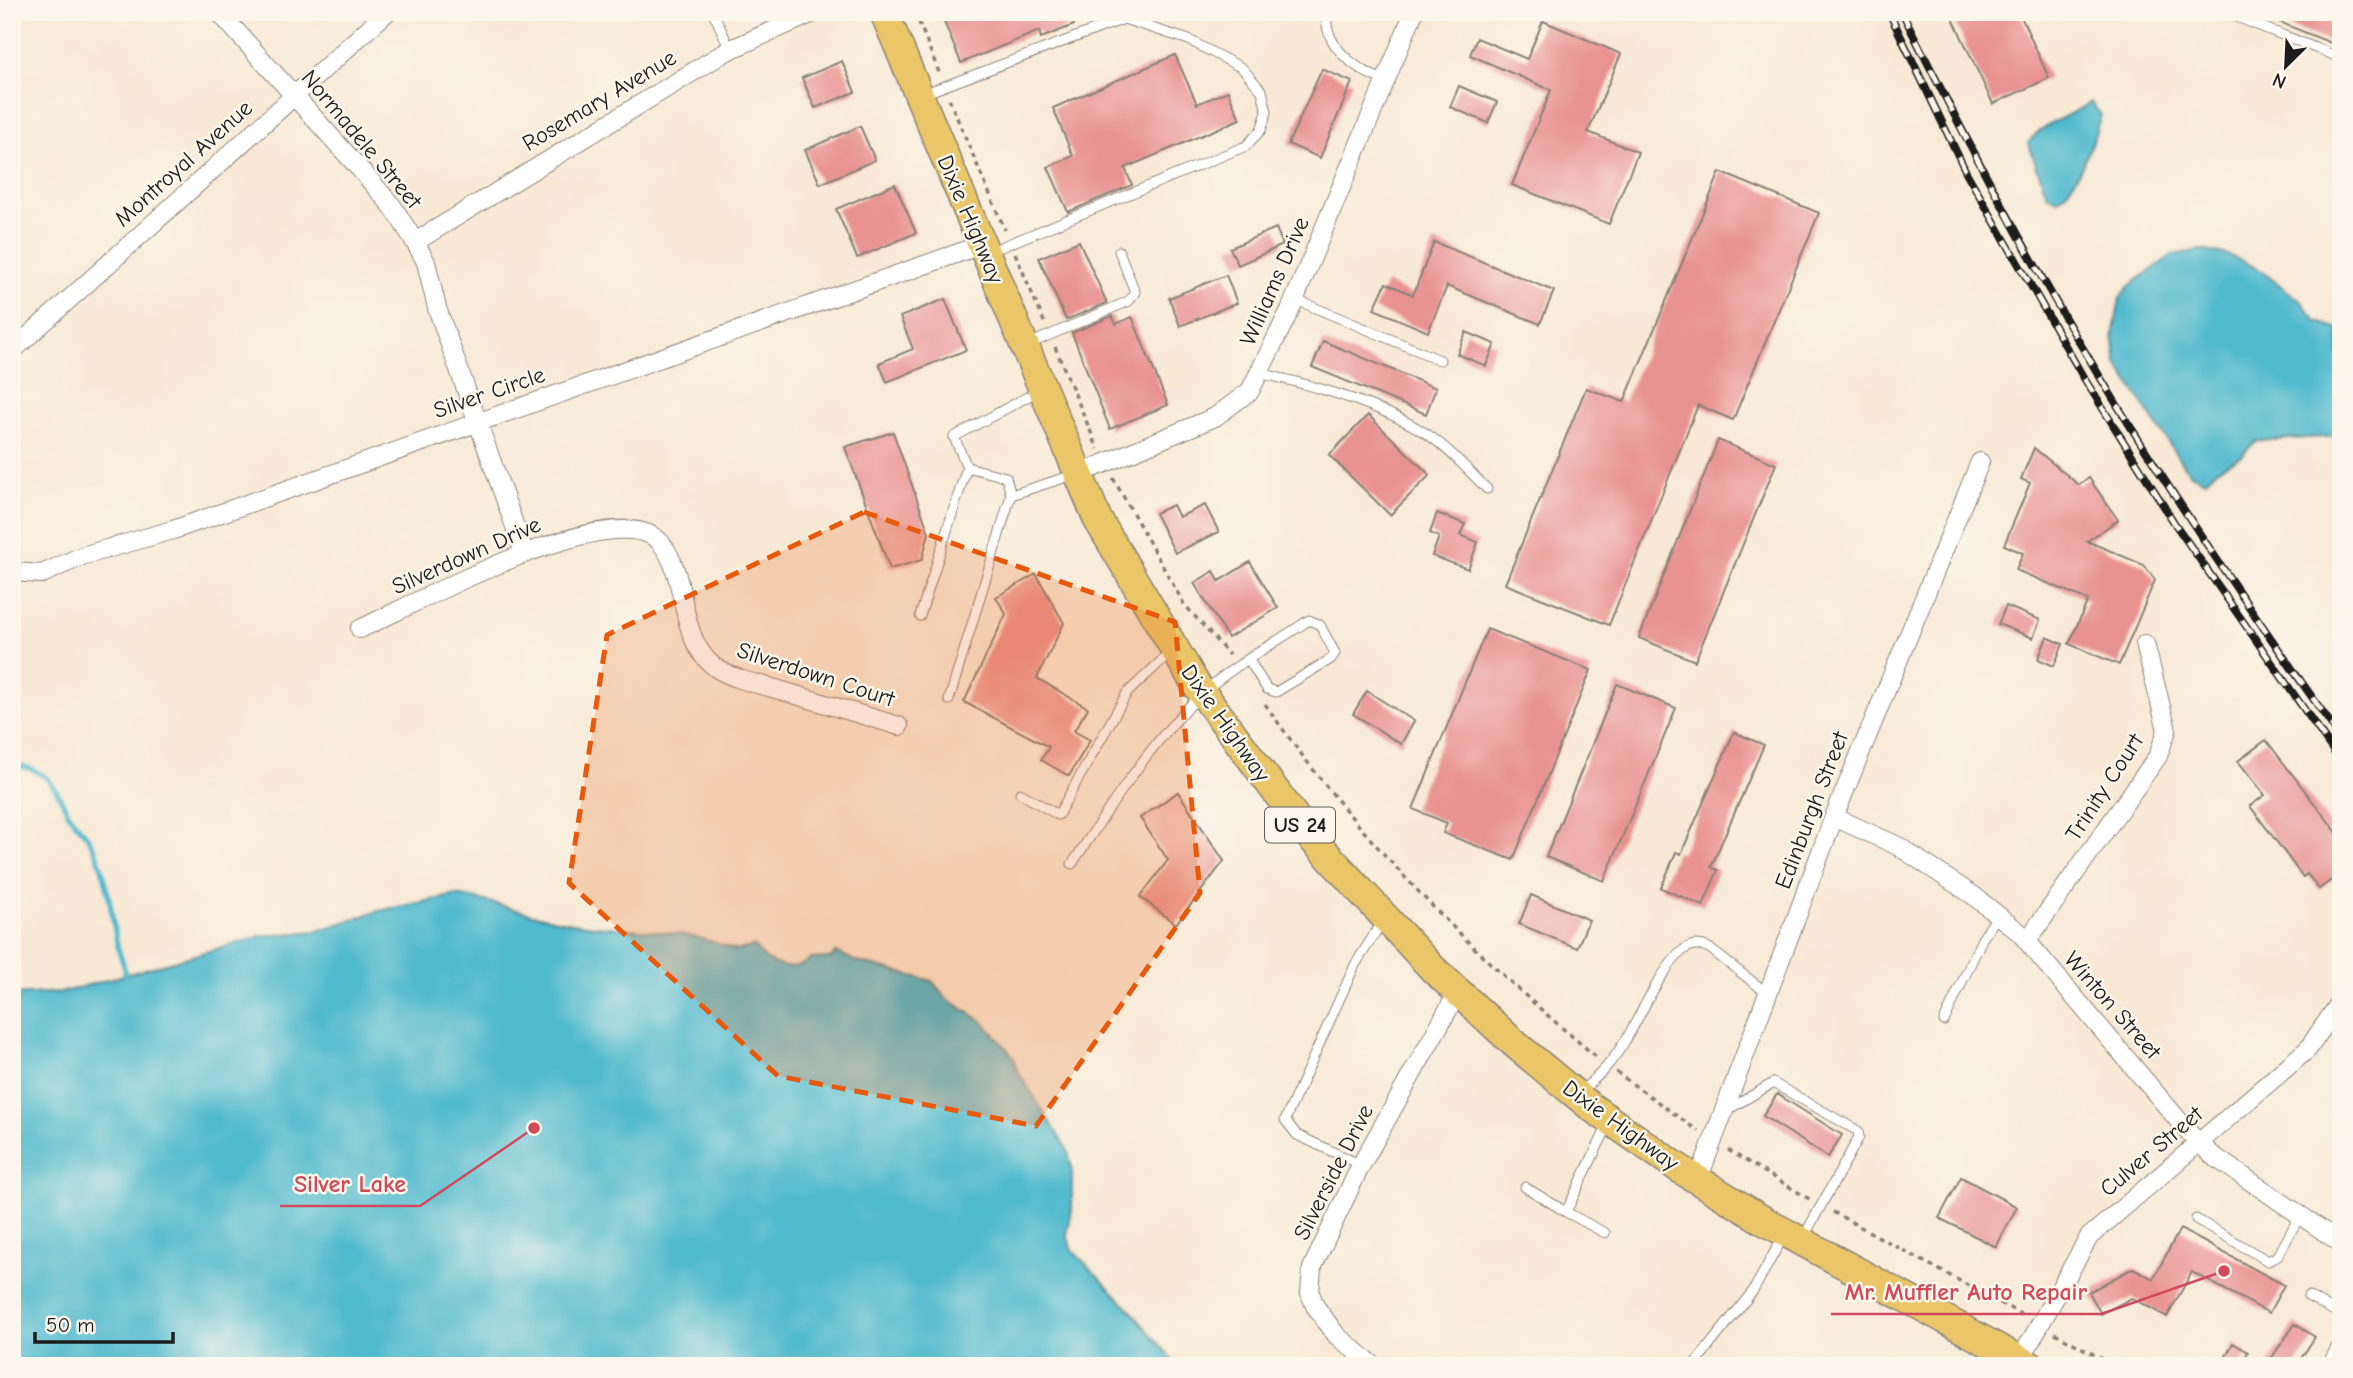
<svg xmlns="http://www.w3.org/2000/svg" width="2353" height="1378" viewBox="0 0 2353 1378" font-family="'Comic Neue',sans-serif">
	<rect width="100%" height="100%" fill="#fbf7ec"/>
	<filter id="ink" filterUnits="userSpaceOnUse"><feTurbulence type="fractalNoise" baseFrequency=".0143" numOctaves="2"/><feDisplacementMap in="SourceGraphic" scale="14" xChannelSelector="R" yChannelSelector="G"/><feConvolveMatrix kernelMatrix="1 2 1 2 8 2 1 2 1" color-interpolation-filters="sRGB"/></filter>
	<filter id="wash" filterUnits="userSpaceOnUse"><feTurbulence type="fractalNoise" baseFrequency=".00686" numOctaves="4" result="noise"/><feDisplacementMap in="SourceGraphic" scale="28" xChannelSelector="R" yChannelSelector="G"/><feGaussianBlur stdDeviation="1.57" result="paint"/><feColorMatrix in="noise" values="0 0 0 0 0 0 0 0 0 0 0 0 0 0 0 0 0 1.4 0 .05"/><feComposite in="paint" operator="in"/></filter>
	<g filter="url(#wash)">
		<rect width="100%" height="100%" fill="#f8e9d5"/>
		<path fill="#50b9ce" stroke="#366a75" stroke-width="2" d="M2091,102L2101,115C2094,139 2078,186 2057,200L2047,194L2028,143C2043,123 2070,116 2091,102Z
			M2200,250L2225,254L2256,267L2302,302L2316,321L2339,329L2341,436L2256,441L2242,455L2216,470L2205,481L2191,474L2183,465L2117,364L2113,336L2120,298L2129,286L2173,255Z
			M457,895C493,901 526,914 562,921C620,933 682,925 736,951L754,946C766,965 793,975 810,959L831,958L836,952L855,961L932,981L946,998L984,1022L1013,1056L1017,1070L1067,1149L1072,1168V1210L1067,1235L1072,1250L1127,1306L1178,1366H12V995L64,992L262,936L317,931L378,911Z"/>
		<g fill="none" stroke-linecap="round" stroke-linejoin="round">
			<path stroke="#50b9ce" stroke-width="5" d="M12,764C50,771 52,783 69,814C74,823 83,830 89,839C109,873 110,911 118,948C120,957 125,964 125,974"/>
		</g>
		<g id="blocks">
			<path fill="#e99390" d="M940,12H1072L1074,25L1041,38L1039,31L961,63Z
				M1950,12H2019L2049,78L1993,104Z
				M2257,12H2341V47L2257,13Z
				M1543,21L1621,54L1588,132L1638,152L1609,224L1512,185L1551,90L1470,55L1477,38L1527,59Z
				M1175,55L1197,104L1228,91L1240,119L1125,168L1132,185L1068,212L1048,167L1073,156L1053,108Z
				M842,61L855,92L815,108L802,78Z
				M1322,69L1352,82L1320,158L1288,144Z
				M1459,86L1497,102L1488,123L1450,107Z
				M860,126L875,160L820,184L805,150Z
				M1720,172L1819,213L1733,420L1698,405L1609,625L1505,584L1586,388L1624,402Z
				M895,184L916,233L857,258L836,209Z
				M1276,228L1283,245L1238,265L1230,248Z
				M1079,241L1107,303L1066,320L1039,258Z
				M1434,242L1554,291L1540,324L1447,286L1428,332L1374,309L1386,283L1413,295Z
				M1226,275L1237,303L1180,326L1169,298Z
				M945,299L966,350L887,382L879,363L913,349L900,317Z
				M1112,316L1116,324L1132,317L1168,405L1110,429L1072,333Z
				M1466,332L1495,344L1486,366L1457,354Z
				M1323,341L1436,388L1426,414L1312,367Z
				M1368,415L1430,475L1390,515L1329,455Z
				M893,432L929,533L922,560L890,569L845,447Z
				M1718,440L1776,464L1695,661L1639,638Z
				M2034,448L2079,485L2089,478L2118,520L2087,541L2144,565L2155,580L2119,665L2069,644L2088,600L2016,570L2023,553L2004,545L2030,483L2021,479Z
				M1173,505L1179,517L1205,505L1219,532L1175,553L1155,513Z
				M1437,513L1465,524L1460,535L1478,542L1468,569L1432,556L1439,537L1430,533Z
				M1250,562L1278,608L1228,638L1194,583L1214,571L1219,581Z
				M1036,574L1064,623L1037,678L1088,708L1074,731L1090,740L1069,776L1041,760L1049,747L964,702L1006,614L996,597Z
				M2006,606L2040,620L2033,638L1998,624Z
				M1487,629L1591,670L1513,860L1443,833L1447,823L1413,809Z
				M2047,637L2063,644L2054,666L2038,659Z
				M1617,684L1676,708L1604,881L1546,857Z
				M1367,691L1414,721L1401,744L1353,714Z
				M1734,732L1764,745L1711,867L1718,870L1703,906L1661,888L1676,852L1681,854Z
				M2266,740L2341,838V873L2319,889L2307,874L2303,877L2250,806L2265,795L2238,761Z
				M1178,792L1224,861L1176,924L1140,897L1168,860L1140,818Z
				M1531,895L1589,920L1577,948L1519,924Z
				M1777,1094L1842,1135L1828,1157L1763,1116Z
				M1961,1177L2017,1207L1996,1247L1939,1218Z
				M2180,1229L2284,1285L2269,1313L2192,1272L2167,1317L2132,1298L2101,1314L2089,1292L2133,1268L2153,1279Z
				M2295,1324L2315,1337L2296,1366H2266Z
				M2233,1343L2248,1352L2240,1366H2221Z"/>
		</g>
	</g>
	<g filter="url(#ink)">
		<use href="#blocks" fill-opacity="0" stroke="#8a8278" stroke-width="2"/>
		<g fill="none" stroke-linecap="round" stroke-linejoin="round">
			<g stroke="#8a8278" stroke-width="11">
				<path id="lane" d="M713,12L730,49
					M1327,12C1322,47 1359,72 1386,81
					M2224,12L2341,58
					M923,94L1124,19L1189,40L1242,68L1262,91L1267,112L1261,130L1246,146L989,252
					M1294,299L1440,360
					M1029,344L1129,301L1135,292L1119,251
					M1259,373C1315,386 1378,403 1427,434C1449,449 1468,470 1487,489
					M1011,495L1006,477L967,467L954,437L1038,391
					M920,616L967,467
					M949,700L1011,495L1073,475
					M1020,793L1058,815L1127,693L1173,650
					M1072,864C1112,805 1150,742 1203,693C1235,664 1274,644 1309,620L1320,625L1335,653L1331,659L1276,692L1267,689L1249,660
					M1944,1021L1982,939L1998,915
					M1580,1092C1589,1084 1599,1076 1607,1066C1636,1033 1649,985 1680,953C1689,944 1698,943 1709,948L1767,993
					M1726,1111L1773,1083L1858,1131L1859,1137L1802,1240
					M1361,1165L1297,1135L1285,1120L1355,965L1382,922
					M1525,1187L1566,1212
					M2196,1219L2268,1261L2278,1256L2300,1215
					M1605,1233L1566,1212L1608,1125
					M2308,1296L2341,1315
					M1693,1366L1753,1291L1783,1237
					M2326,1366L2341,1338"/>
			</g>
			<g stroke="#8a8278" stroke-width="20">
				<path id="street" d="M219,12L367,177L393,207L415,242L426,262L437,308L524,552
					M415,242L727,51L815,12
					M12,351L387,12
					M1079,474L1215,417L1250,391L1291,308L1414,12
					M12,572L42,574L82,556L173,530L981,245
					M360,629C411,606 619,491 661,543C690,578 676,639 716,668C733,679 758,684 776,689C817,701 858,714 899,726
					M1834,817L1898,846L1974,896L2020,933L2191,1135L2212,1155L2341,1243
					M2027,941L2158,756L2167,730L2145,644
					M1698,1180L1834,817L1980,462
					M2020,1360L2089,1237L2308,1049L2341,1001
					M1374,1366L1337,1336L1315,1306L1310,1293L1312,1268L1361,1165L1458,992"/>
			</g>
			<g stroke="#8a8278" stroke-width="31">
				<path id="primary" d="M884,12L1098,520L1195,683L1306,832L1433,969L1516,1045L1591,1107L1680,1169L1766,1222L2031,1366"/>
			</g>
			<path stroke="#8a8278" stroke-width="3.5" stroke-dasharray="5 5" stroke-linecap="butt" d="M915,12L940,75
				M949,99L1005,230
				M1015,253L1045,324
				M1055,347L1098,449
				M1113,478L1184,604L1229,655
				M1265,704C1358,838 1472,954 1599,1059
				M1616,1072L1698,1131
				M1728,1150L1811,1200
				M1833,1212L2026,1317
				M2055,1333L2115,1366"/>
			<use href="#lane" stroke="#fff" stroke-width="9"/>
			<use href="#street" stroke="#fff" stroke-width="18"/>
			<use href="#primary" stroke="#ebc669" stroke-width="28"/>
			<g stroke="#1c1c1c" stroke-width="8">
				<path id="rail" d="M1889,12L1966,172L2082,375L2175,524L2341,762
					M1902,12C1962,132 2024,251 2094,367C2170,494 2255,617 2341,738"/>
			</g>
			<use href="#rail" stroke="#fbf7ec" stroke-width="5" stroke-dasharray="16" stroke-linecap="butt"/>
		</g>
	</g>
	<path fill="#e8590c" fill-opacity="0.2" stroke="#e8590c" stroke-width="5" stroke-dasharray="14 9" stroke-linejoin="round" d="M864,512L1175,622L1200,893L1036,1126L778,1076L569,883L607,635Z"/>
	<g text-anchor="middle" stroke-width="5" stroke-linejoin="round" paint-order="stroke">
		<rect fill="#fbf7ec" stroke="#5f5e5a" stroke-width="2" x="1265" y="807.5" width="70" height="35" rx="5"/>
		<g font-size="21" font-weight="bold" fill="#1c1c1c">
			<text x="1300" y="832">US 24</text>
		</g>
		<g font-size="23" fill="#1c1c1c" stroke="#fbf7ec">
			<text transform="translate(599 100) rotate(-31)" y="8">Rosemary Avenue</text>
			<text transform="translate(362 139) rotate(50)" y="8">Normadele Street</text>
			<text transform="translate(183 163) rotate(-42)" y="8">Montroyal Avenue</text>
			<text transform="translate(971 219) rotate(67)" y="8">Dixie Highway</text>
			<text transform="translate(1274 281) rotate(-66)" y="8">Williams Drive</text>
			<text transform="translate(489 392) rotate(-19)" y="8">Silver Circle</text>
			<text transform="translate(466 555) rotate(-24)" y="8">Silverdown Drive</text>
			<text transform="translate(816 674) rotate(18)" y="8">Silverdown Court</text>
			<text transform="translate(1226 723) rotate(55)" y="8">Dixie Highway</text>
			<text transform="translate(2104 787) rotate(-57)" y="8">Trinity Court</text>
			<text transform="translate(1811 810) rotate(-69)" y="8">Edinburgh Street</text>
			<text transform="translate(2113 1005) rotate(49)" y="8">Winton Street</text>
			<text transform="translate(1621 1125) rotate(36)" y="8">Dixie Highway</text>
			<text transform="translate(2151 1151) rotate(-40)" y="8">Culver Street</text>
			<text transform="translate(1333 1172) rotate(-63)" y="8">Silverside Drive</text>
		</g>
	</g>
	<path fill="none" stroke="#d1495b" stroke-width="2.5" d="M534 1128L420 1206H280M2224 1271L2101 1314H1831"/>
	<g fill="#d1495b" stroke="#fbf7ec" stroke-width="2.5">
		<circle cx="534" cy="1128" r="7"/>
		<circle cx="2224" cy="1271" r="7"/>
	</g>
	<g font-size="24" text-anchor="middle" font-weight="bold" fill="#d1495b" stroke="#fbf7ec" stroke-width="5" stroke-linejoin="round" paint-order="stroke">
		<text x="350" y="1192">Silver Lake</text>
		<text x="1966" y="1300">Mr. Muffler Auto Repair</text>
	</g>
	<rect width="2353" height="1378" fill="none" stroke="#fbf7ec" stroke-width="42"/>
	<g transform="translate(2286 66) rotate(204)" stroke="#fbf7ec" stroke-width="5" paint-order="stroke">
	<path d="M0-5L12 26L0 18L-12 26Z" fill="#1c1c1c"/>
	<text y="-10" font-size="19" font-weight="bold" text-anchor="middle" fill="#1c1c1c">N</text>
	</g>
	<path d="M35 1332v10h138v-10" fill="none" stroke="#1c1c1c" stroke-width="3.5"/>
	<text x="46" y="1332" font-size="21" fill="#1c1c1c" stroke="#fbf7ec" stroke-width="5" paint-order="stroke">50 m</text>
</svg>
